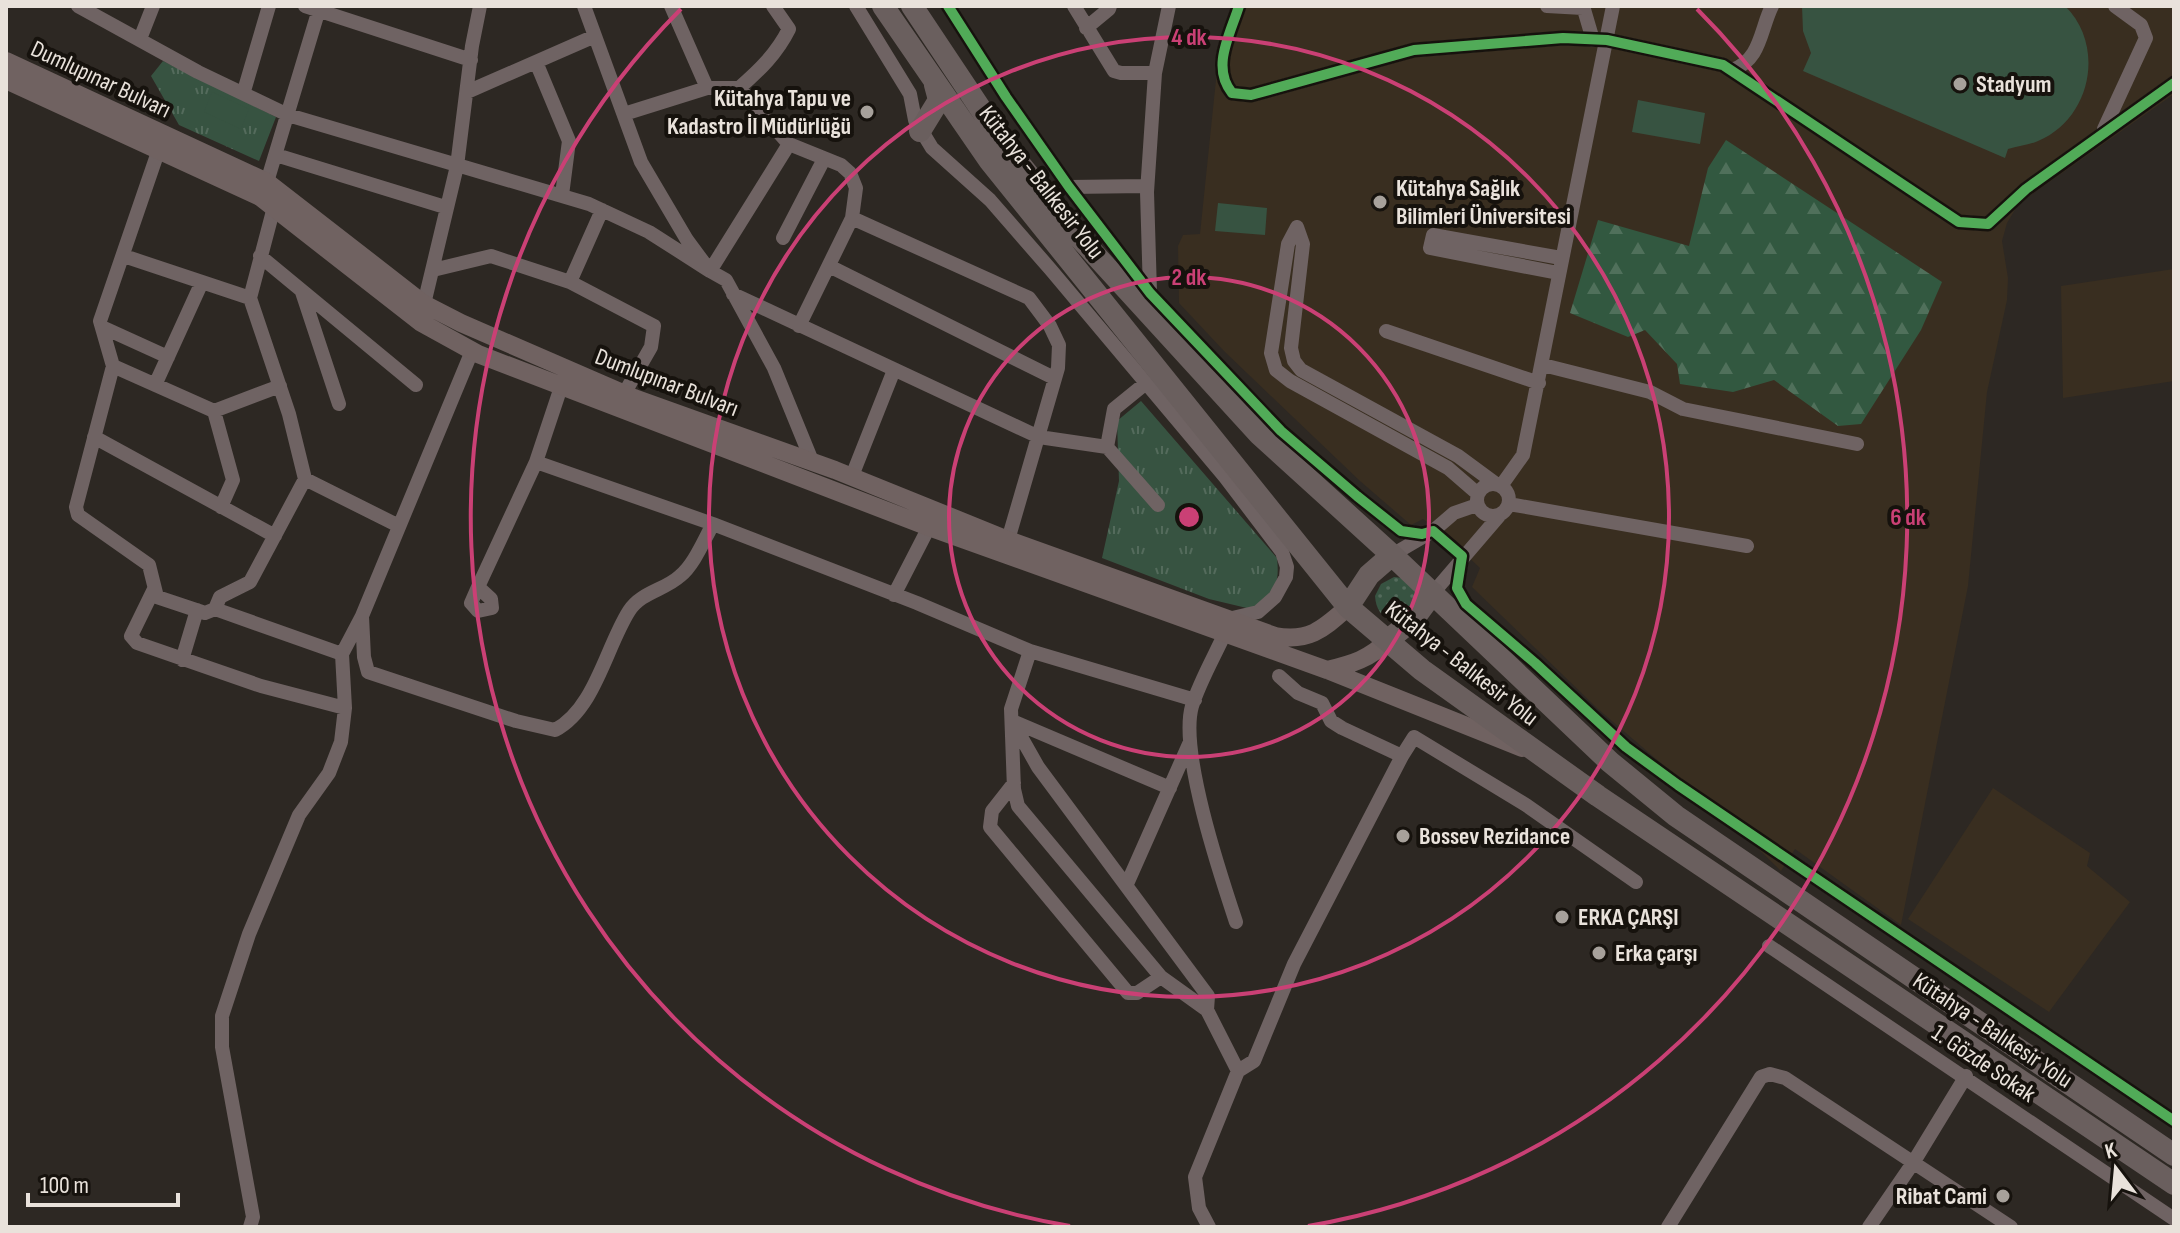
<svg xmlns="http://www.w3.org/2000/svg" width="2180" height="1233" viewBox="0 0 2180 1233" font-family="'Sofia Sans Condensed',sans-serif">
	<defs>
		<pattern id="grass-dots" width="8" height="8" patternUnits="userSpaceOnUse" patternTransform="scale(2)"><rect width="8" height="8" fill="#375341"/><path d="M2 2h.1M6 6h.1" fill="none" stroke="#546b5c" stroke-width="1.8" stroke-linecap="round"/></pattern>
		<pattern id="forest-firs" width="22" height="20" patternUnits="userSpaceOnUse" patternTransform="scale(2)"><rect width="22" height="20" fill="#325840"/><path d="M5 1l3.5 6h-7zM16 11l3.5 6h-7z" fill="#50705b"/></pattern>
		<pattern id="park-tufts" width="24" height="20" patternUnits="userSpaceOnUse" patternTransform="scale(2)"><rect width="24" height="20" fill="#375341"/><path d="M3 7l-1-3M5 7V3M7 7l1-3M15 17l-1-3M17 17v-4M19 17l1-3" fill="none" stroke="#546b5c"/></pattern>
	</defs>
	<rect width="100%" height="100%" fill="#2d2823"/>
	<path fill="#392e20" d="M1235,6H2174V94L2031,195L2016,208L2007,223L2002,241L2008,278L2007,300L1987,392L1968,586L1901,925L1795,849L1781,871L1741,832L1598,709L1472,587L1480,568L1443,533L1423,519L1411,525L1360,481L1224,351L1179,303L1178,246L1183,235L1200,234L1219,51Z
		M2174,269V381L2063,398L2061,286Z
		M1993,788L2090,853L2087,866L2130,902L2049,1012L1908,919Z"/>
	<path fill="url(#grass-dots)" d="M1394,577C1410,578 1417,588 1420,603L1395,621C1381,618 1376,609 1375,596L1381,584Z"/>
	<path fill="url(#forest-firs)" d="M1726,140L1942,282L1921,330L1861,424L1838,426L1774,380L1733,392L1680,384L1677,364L1645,330L1628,337L1570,313L1598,220L1689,246L1708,168Z"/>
	<path fill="url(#park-tufts)" d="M163,61L276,117L259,161L179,125L151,76Z
		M1141,401L1277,558C1280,586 1274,593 1251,609L1209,599L1102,558L1119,481L1117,421Z"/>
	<path fill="#375341" d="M1802,6H2065C2106,46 2091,119 2038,141C2029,145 2018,146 2008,149L2005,158L1803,71L1811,53L1803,31Z
		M212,92L249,109L241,129L204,112Z
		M1638,100L1705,113L1700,144L1632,132Z
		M1218,203L1267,208L1265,235L1215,231Z"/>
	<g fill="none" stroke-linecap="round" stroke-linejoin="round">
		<path stroke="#6f6363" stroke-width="14" d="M78,6L198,72L288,115L589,204L649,232L710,271L789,144L841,165L850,173L856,188L852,218L799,326
			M305,6L471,60
			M584,6L641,162L687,240L710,271L726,280L774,368L812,461
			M671,6L707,88
			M856,6L910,94L915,120L932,148L990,200L1051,270L1225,477L1282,552L1287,567L1286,577L1275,597L1258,612L1228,619
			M948,6L1006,97L1069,187L1150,293L1281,431L1357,496L1401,531L1422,534L1433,531L1462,556L1457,588L1466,604L1535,663L1626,747L1678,785L2174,1121
			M1074,6L1114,71L1121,73H1155
			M1239,6C1230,35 1211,67 1232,93L1251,95L1414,50L1563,38L1607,40L1723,65L1959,222L1988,224L2026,189L2174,83
			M1547,6L1583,8
			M1583,6L1593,40
			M1086,28L1109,9L1110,6
			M140,39L153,6
			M536,62L569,141L562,195
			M1732,70C1761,60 1760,30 1772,6
			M739,88L789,144
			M244,91L269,6
			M467,92L595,36
			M624,114L707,88H739C760,70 777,53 789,29L773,6
			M2104,129L2146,38L2141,25L2115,6
			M158,152L100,321L113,366L76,507L78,515L149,565L157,597L205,613L215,609L220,597L250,582L305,479L289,414L250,298L274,207
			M276,155L445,207
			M267,182L320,6
			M1069,187L1147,186
			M852,218L1029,298L1050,326L1059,345L1058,368L1008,540
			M1297,227L1288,244L1271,353L1276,370L1290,381L1448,468L1478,494
			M1297,227L1303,244L1291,348L1294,361L1301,370L1458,456L1496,484
			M783,238L824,159
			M124,256L250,298
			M260,256L416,385
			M829,266L1054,378
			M433,270L491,256L570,282L654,326L651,347L624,394
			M1558,273L1430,248L1433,235L1561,258
			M570,282L602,210
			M302,292L339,404
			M1150,292L1147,192L1155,73L1169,6
			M733,294L1039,437L1107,447
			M424,304L457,166L472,46L480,6
			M102,327L168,357
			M1386,331L1539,383
			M472,351L362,616L364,657L368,672L516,721L555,730C595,709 606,647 629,611C641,592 665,590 680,576C694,565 704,540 713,524
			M1543,365L1650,392L1683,409L1857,444
			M113,366L214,411L280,386
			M1146,383L1114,409L1107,447L1158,505
			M155,385L202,282
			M214,411L233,480L221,507
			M94,437L275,536
			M536,462L713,524L917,603L1030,651L1195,700
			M852,476L894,370
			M305,479L399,526
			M1477 500a16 16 0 1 1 32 0a16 16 0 1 1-32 0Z
			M1501,486L1523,455L1613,6
			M1509,504L1747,546
			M1392,555L1433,531L1454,513L1477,505
			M478,587L491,599L492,608L478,611L471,603L478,587L536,462L561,387
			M154,589L131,636L137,643L261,686L345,708
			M1433,593L1499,516
			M894,595L929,527
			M215,609L342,654
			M1225,633C1214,657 1200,681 1192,706C1179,751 1220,874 1236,922
			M1030,651L1011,709L1014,789L1018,806L1161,977L1207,1010L1238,1071L1254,1061L1294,964L1402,756L1342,728L1331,721L1322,703L1298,693L1279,676
			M182,660L197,610
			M1402,756L1414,737L1526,805L1636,882
			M1014,783L992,811L990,827L1128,993H1137L1161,977
			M1170,788L1012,721L1038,767L1208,996L1207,1010
			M1127,884L1189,744
			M1769,946L2174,1219
			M250,1227L253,1217L222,1047V1016L249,934L299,815L329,773L341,742L345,708L342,654L362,616
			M1209,1227L1199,1208L1195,1177L1238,1071
			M1668,1227L1761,1077L1770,1074L1785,1078L2011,1227
			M1869,1227L1913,1163L1966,1076"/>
		<path stroke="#706261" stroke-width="18" d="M6,61L267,182L424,304L461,323L634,398L835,470L1008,540L1275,636C1310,642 1323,629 1348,607
			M6,80L260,197L420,322L478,354L929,527L1327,670L1522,748
			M1327,670C1352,664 1370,659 1388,640"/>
		<path stroke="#6a5f5e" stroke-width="22" d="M883,6L989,160L1348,607L1422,670L1598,796L2174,1184
			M912,6L1006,147L1078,236L1259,434L1392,555L1610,762L1676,816L2174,1155
			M920,131L939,100L935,85
			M1348,607L1369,575L1392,555
			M1388,640L1413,620L1433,593"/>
		<g stroke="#16120d" stroke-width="15">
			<path id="cycleway" d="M948,6L1006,97L1069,187L1150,293L1281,431L1357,496L1401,531L1422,534L1433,531L1462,556L1457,588L1466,604L1535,663L1626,747L1678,785L2174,1121
				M1239,6C1230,35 1211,67 1232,93L1251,95L1414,50L1563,38L1607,40L1723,65L1959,222L1988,224L2026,189L2174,83"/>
		</g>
		<use href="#cycleway" stroke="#51ab58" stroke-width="10"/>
	</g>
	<g fill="none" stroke="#ca4075" stroke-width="4">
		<circle cx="1189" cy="517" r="240"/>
		<circle cx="1189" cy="517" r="480"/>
		<path d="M1070 1226A719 719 0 0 1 681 9M1697 9A719 719 0 0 1 1308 1226"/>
	</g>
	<g fill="#a7a19b" stroke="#16120d" stroke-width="3">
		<circle cx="1960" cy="84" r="8"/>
		<circle cx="867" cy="112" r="8"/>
		<circle cx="1380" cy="202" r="8"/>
		<circle cx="1403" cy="836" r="8"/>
		<circle cx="1562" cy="917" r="8"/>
		<circle cx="1599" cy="953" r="8"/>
		<circle cx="2003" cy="1196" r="8"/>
	</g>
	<g text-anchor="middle" stroke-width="8" stroke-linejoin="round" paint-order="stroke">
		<g font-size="24" fill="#e9e2db" stroke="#16120d">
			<text transform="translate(101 79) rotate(25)" y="8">Dumlupınar Bulvarı</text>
			<text transform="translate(1042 182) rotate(52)" y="8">Kütahya - Balıkesir Yolu</text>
			<text transform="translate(667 382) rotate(21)" y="8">Dumlupınar Bulvarı</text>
			<text transform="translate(1462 663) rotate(38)" y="8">Kütahya - Balıkesir Yolu</text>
			<text transform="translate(1993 1030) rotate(34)" y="8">Kütahya - Balıkesir Yolu</text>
			<text transform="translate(1984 1063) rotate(34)" y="8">1. Gözde Sokak</text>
		</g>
		<g font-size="24" font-weight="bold" fill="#e9e2db" stroke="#16120d" text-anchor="start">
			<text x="1976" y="92">Stadyum</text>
			<text x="851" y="106" text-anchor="end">Kütahya Tapu ve<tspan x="851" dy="28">Kadastro İl Müdürlüğü</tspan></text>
			<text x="1396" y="196">Kütahya Sağlık<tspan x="1396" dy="28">Bilimleri Üniversitesi</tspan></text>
			<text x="1419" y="844">Bossev Rezidance</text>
			<text x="1578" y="925">ERKA ÇARŞI</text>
			<text x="1615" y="961">Erka çarşı</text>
			<text x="1987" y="1204" text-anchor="end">Ribat Cami</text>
		</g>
	</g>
	<circle cx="1189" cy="517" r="12" fill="#ca4075" stroke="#16120d" stroke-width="4"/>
	<g font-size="24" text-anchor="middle" font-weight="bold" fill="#ca4075" stroke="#16120d" stroke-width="8" stroke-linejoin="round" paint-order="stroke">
		<text x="1189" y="45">4 dk</text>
		<text x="1189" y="285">2 dk</text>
		<text x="1908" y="525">6 dk</text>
	</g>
	<rect width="2180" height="1233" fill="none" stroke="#e9e2db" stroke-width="16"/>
	<g transform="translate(2116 1169) rotate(344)" stroke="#16120d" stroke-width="6" paint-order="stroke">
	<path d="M0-6L14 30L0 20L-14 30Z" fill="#e9e2db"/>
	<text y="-12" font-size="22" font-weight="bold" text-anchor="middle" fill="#e9e2db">K</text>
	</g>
	<path d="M28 1193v12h150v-12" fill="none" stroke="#e9e2db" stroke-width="4"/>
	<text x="40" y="1193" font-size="24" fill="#e9e2db" stroke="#16120d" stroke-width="6" paint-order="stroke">100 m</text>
</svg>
